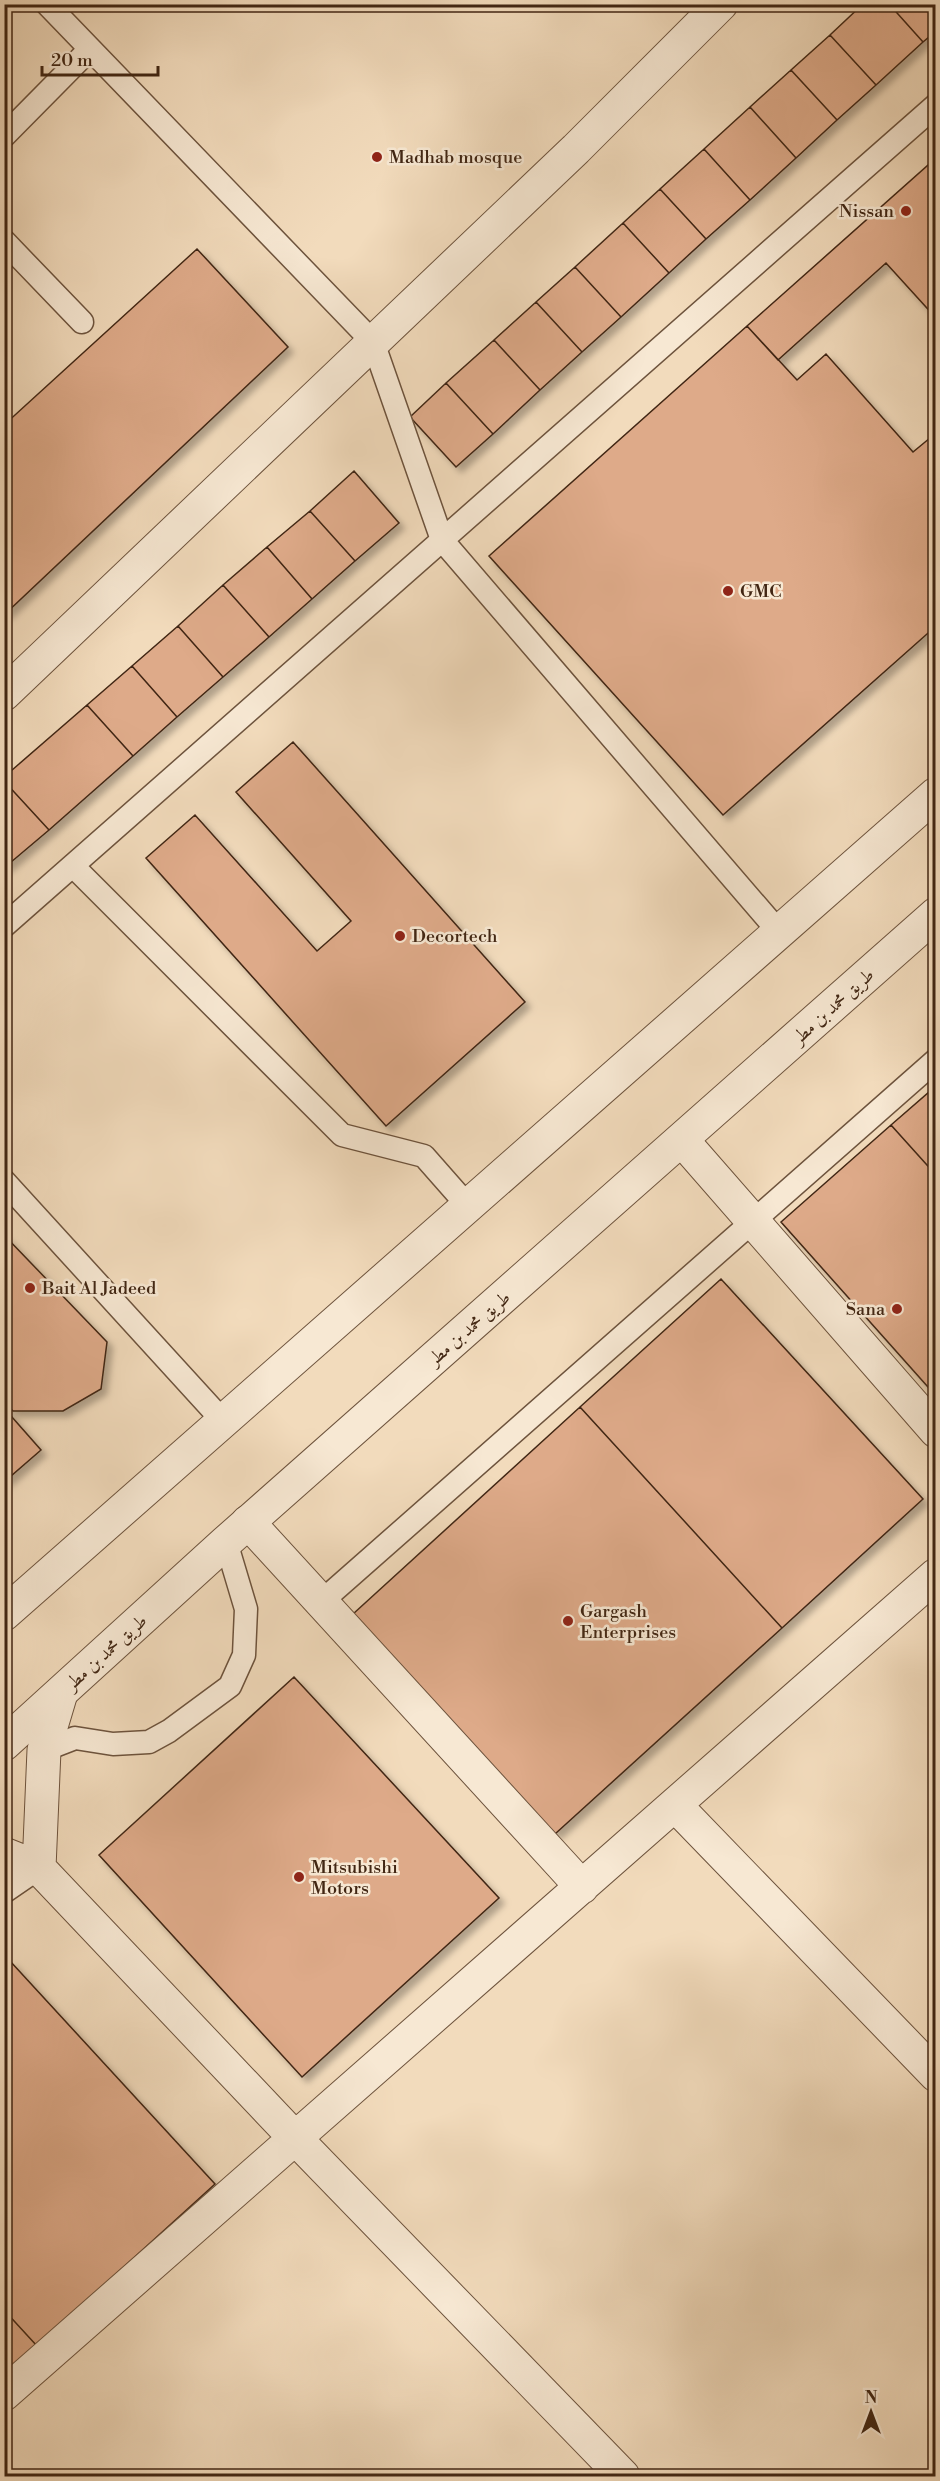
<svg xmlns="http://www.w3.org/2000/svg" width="940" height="2481" viewBox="0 0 940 2481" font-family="'Libre Bodoni',Amiri,serif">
	<defs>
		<filter id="shadow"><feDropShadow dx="5.5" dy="5.5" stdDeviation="3" flood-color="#0004"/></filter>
	</defs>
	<rect width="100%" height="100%" fill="#f2dbbc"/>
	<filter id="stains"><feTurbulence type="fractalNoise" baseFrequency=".00333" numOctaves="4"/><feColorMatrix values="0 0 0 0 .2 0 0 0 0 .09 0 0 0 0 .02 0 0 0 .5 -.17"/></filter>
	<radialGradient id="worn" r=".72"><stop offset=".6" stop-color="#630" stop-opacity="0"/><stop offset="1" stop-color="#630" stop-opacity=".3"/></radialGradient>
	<path fill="#deaa89" stroke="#412613" stroke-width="1.5" filter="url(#shadow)" d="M863,4H889L923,42L876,85L830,35Z
		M889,4H936V31L923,42Z
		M830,35L876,85L837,120L791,70Z
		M791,70L837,120L796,158L750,107Z
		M750,107L796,158L750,200L704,149Z
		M704,149L750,200L706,239L660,189Z
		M936,158V318L886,263L778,360L747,326Z
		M660,189L706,239L669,273L623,223Z
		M623,223L669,273L621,317L575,267Z
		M197,249L288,347L4,615V425Z
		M575,267L621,317L582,352L536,302Z
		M536,302L582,352L540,390L494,340Z
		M747,326L797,380L826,354L913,452L936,433V626L723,815L489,556Z
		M494,340L540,390L493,434L446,383Z
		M446,383L493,434L456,467L410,417Z
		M354,471L399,523L355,561L310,511Z
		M310,511L355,561L312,599L267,547Z
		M267,547L312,599L269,637L223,585Z
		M223,585L269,637L223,677L178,626Z
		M178,626L223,677L177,717L132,666Z
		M132,666L177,717L133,756L87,705Z
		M87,705L133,756L49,830L4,781V777Z
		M293,742L525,1002L386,1126L146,858L195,815L317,951L351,921L236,792Z
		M4,781L49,830L4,868Z
		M936,1086V1175L891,1125Z
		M891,1125L936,1175V1396L781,1222Z
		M4,1235L107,1342L101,1389L63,1411H13L4,1402Z
		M721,1279L923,1499L782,1628L580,1407Z
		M580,1407L782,1628L555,1834L353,1614Z
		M4,1408L41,1450L4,1482Z
		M294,1677L499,1898L302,2077L99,1855Z
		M10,1961L215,2184L37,2346L4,2310V1967Z
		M4,2310L37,2346L4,2376Z"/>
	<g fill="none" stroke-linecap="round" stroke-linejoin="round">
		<g stroke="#6d533d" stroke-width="25">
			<path id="service" d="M47,4L373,342L442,540L779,932
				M4,136L90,49
				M4,241L82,322
				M73,866L342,1135L424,1156L468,1206
				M4,926L936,105
				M4,1181L223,1421
				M321,1602L936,1060
				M44,1750L75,1738L113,1744L149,1742L169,1731L230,1686L244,1655L246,1609L226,1542
				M4,1892L39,1868"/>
		</g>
		<g stroke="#6d533d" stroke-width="35">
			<path id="minor" d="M4,694L576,149L721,4
				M682,1140L936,1431
				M248,1522L582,1887
				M675,1805L936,2075
				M4,1854L39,1868L295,2138L623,2476
				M39,1868L44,1750L61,1693
				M4,2394L936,1575"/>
		</g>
		<g stroke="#6d533d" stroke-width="35">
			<path id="tertiary" d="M4,1614L936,794
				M4,1744L226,1542L936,914"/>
		</g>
		<use href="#service" stroke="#f7e8d3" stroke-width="22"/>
		<use href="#minor" stroke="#f7e8d3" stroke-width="33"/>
		<use href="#tertiary" stroke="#f7e8d3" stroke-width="33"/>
	</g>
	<g fill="#8f2418" stroke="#f7e8d3" stroke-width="2">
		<circle cx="377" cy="157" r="6"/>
		<circle cx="906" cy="211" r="6"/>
		<circle cx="728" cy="591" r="6"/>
		<circle cx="400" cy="936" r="6"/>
		<circle cx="30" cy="1288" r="6"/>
		<circle cx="897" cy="1309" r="6"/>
		<circle cx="568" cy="1621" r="6"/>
		<circle cx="299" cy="1877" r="6"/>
	</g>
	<g text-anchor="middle" stroke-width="5" stroke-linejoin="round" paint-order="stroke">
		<g font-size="18" fill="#412613" stroke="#f7e8d3" text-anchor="start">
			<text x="389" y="163">Madhab mosque</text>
			<text x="894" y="217" text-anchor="end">Nissan</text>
			<text x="740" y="597">GMC</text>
			<text x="412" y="942">Decortech</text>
			<text x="42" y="1294">Bait Al Jadeed</text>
			<text x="885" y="1315" text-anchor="end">Sana</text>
			<text x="580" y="1617">Gargash<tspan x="580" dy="21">Enterprises</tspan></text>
			<text x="311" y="1873">Mitsubishi<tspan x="311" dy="21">Motors</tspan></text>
		</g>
		<g font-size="18" fill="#412613" stroke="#f7e8d3">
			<text transform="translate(833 1006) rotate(-42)" y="6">طريق محمد بن مطر</text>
			<text transform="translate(469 1328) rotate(-41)" y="6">طريق محمد بن مطر</text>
			<text transform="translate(106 1652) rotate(-42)" y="6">طريق محمد بن مطر</text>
		</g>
	</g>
	<rect width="940" height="2481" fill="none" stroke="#f2dbbc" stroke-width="24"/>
	<rect x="6" y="6" width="928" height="2469" fill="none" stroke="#412613" stroke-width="3"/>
	<rect x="12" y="12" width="916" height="2457" fill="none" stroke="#412613" stroke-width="1.5"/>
	<g transform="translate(871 2412)" stroke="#f7e8d3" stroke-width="4.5" paint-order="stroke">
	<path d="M0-4.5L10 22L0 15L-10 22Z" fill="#412613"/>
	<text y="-9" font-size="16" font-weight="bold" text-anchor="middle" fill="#412613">N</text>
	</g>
	<path d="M42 66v9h116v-9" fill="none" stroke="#412613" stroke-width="3"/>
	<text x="51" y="66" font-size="18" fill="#412613" stroke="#f7e8d3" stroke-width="4.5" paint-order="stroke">20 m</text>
	<rect width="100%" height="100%" filter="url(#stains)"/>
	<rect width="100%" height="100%" fill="url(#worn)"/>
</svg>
